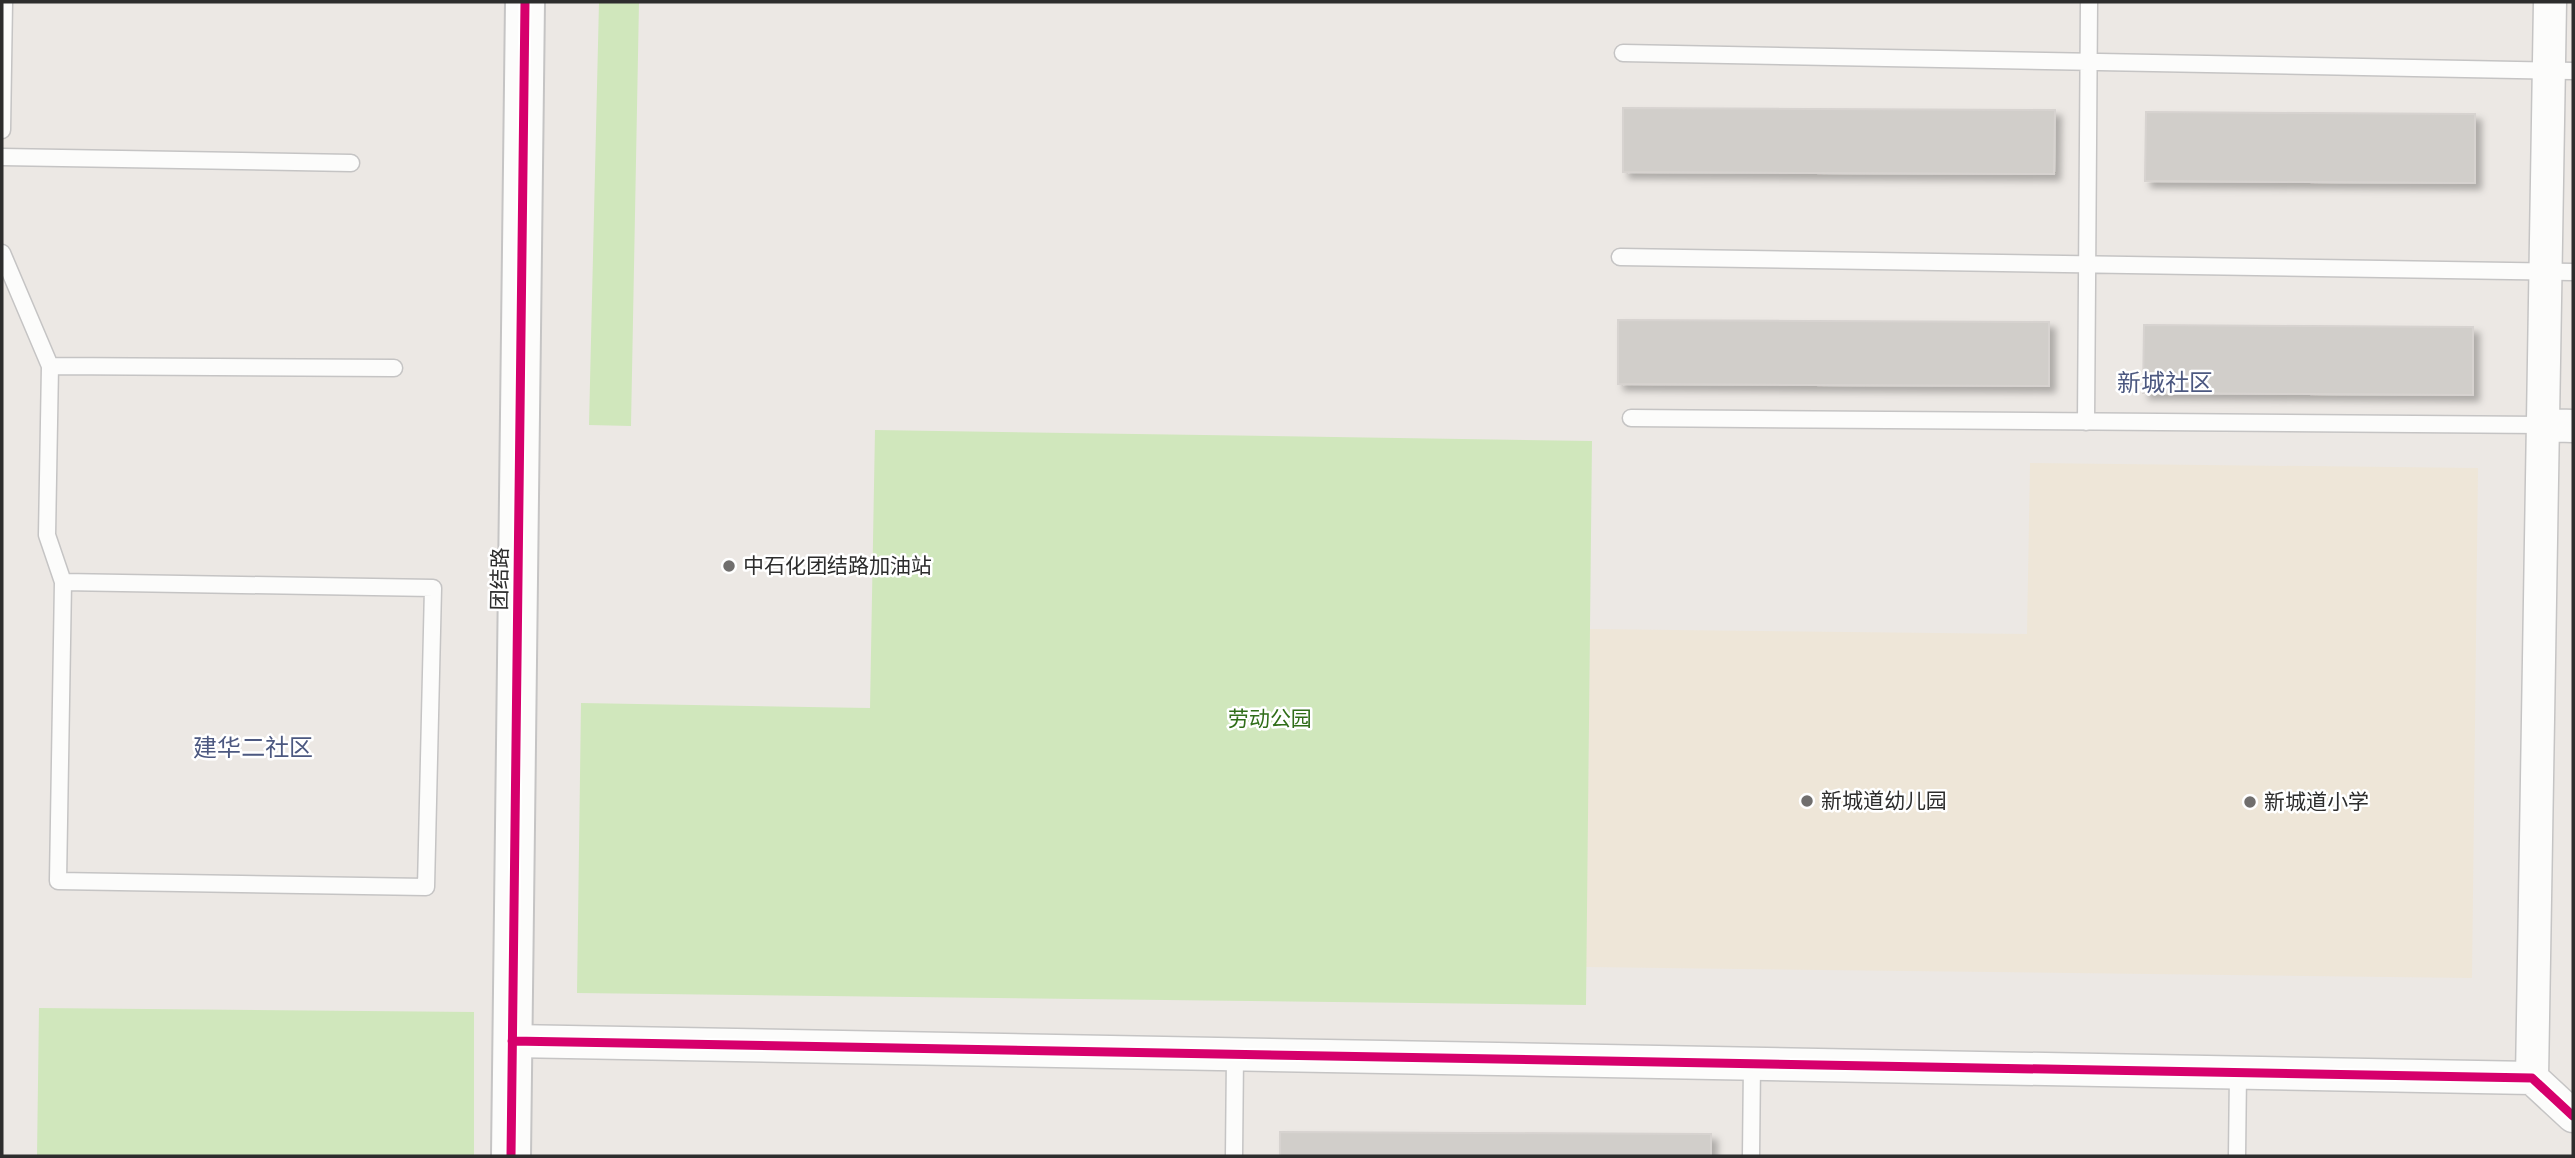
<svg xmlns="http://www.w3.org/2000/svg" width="2575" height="1158" viewBox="0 0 2575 1158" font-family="'Fira Sans Condensed','Noto Sans SC',sans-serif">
	<defs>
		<filter id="shadow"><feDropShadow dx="6" dy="6" stdDeviation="3.5" flood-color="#0004"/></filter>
	</defs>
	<rect width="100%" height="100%" fill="#ece8e4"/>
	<path fill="#eee6d8" d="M2030,463L2478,468L2472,978L1586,967L1590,629L2027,634Z"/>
	<path fill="#d0e7bc" d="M599,2H639L631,426L589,425Z
		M875,430L1592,441L1586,1005L577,993L581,703L870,708Z
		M39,1008L474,1012V1156H37Z"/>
	<path fill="#d1ceca" stroke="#d7d3d0" stroke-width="2" filter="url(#shadow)" d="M1623,108L2055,110L2054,174L1623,172Z
		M2146,112L2475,114V183L2145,181Z
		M1618,320L2049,322V386L1618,384Z
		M2144,325L2473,327V395L2143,393Z
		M1280,1132L1711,1134V1156H1280Z"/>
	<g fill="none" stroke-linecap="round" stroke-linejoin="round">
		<g stroke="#c5c4c4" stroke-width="19">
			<path id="lane" d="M1623,53L2573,71
				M2,130L4,2
				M2,157L351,163
				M2,253L50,366L47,535L63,582L58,881L426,887L433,588L63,582
				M1620,257L2573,272
				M50,366L394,368
				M1631,418L2543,425
				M2086,422L2089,2
				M1234,1156L1235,1055
				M1751,1156L1752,1064
				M2237,1156L2238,1073"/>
		</g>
		<g stroke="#c5c4c4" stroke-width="35">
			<path id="street" d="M2543,425L2573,426
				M512,1041L2532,1078L2573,1116
				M2532,1078L2550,2"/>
		</g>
		<g stroke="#c5c4c4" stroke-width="42">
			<path id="secondary" d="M511,1156L525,2"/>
		</g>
		<use href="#lane" stroke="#fcfcfb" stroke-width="16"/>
		<use href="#street" stroke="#fcfcfb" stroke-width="32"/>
		<use href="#secondary" stroke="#fcfcfb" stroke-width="38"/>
		<g stroke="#fff" stroke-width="13">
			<path id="cycleway" d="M512,1041L2532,1078L2573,1116
				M511,1156L525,2"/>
		</g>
		<use href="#cycleway" stroke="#d6006c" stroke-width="9"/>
	</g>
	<g fill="#706e6d" stroke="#fff" stroke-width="2.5">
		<circle cx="729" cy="566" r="7"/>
		<circle cx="1807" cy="801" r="7"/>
		<circle cx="2250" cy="802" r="7"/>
	</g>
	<g text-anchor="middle" stroke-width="5" stroke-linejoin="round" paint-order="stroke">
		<g font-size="21" fill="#2d2d2d" stroke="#fff" text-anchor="start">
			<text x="743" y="573">中石化团结路加油站</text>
			<text x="1821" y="808">新城道幼儿园</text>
			<text x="2264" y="809">新城道小学</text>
		</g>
		<g font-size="21" fill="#2d2d2d" stroke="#fff">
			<text transform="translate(500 579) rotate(-89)" y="7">团结路</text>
		</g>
		<g font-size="21" fill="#306e19" stroke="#fff">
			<text x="1270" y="726">劳动公园</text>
		</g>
		<g font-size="24" fill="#4c5880" stroke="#fff">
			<text x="2165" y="391">新城社区</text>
			<text x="253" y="756">建华二社区</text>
		</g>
	</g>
	<rect width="2575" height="1158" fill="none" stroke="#2d2d2d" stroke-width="7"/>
</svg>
